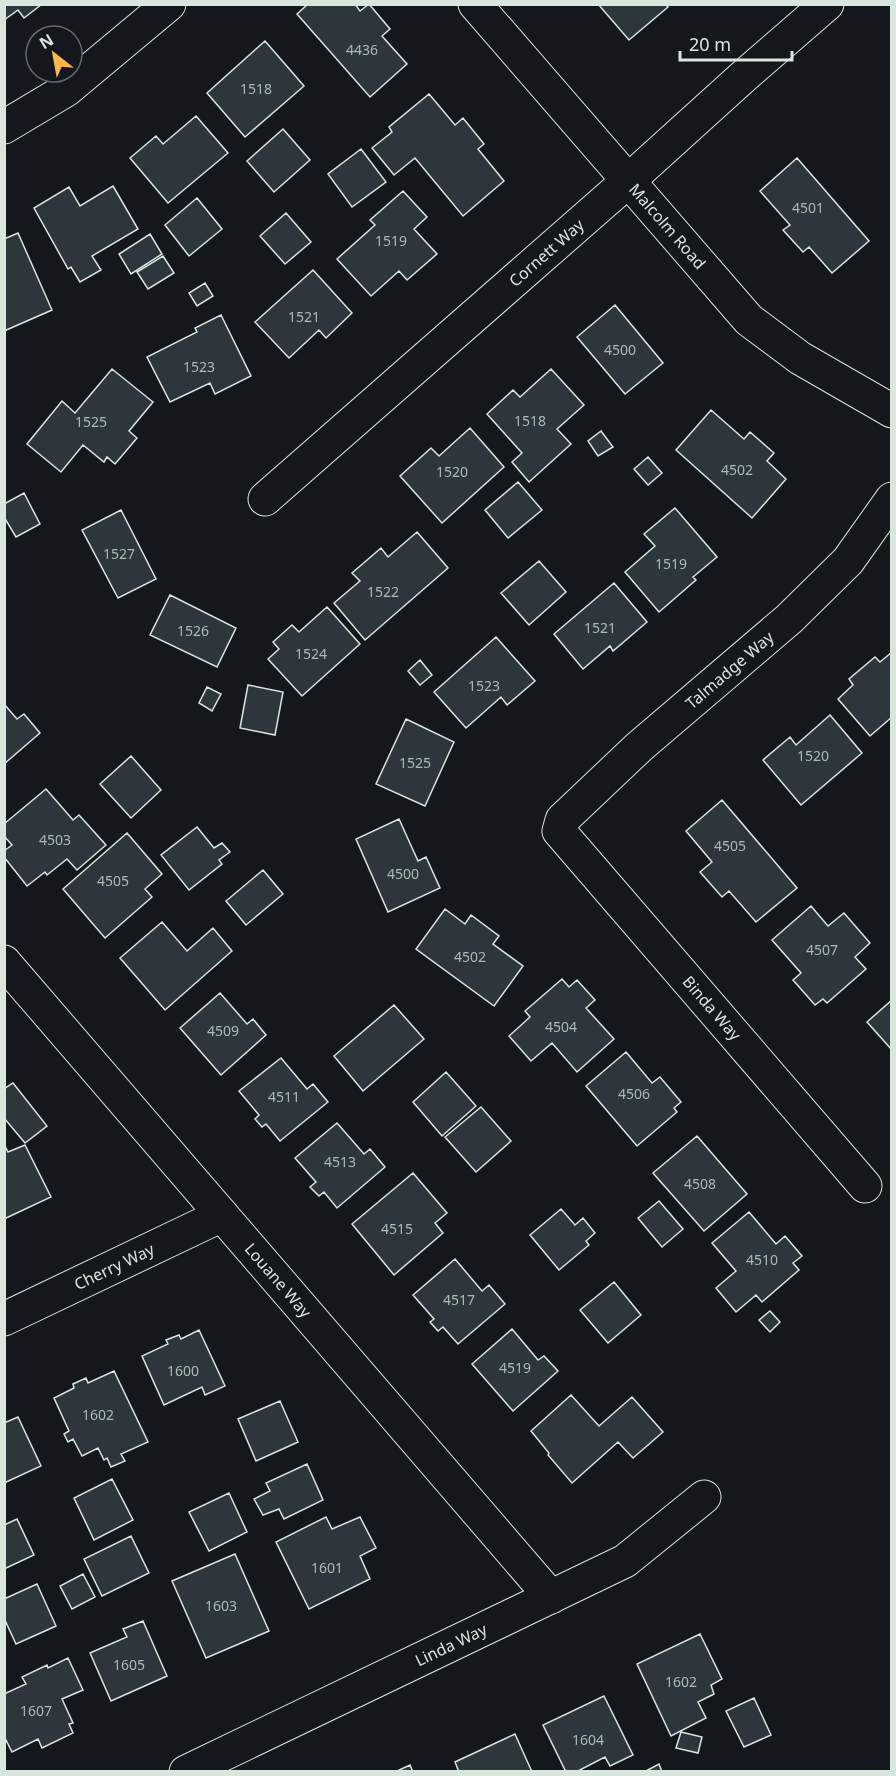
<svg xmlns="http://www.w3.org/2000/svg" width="896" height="1776" viewBox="0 0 896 1776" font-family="'Noto Sans',sans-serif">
	<rect width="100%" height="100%" fill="#14181c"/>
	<path fill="#2c363c" stroke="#d8e6dc" stroke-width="1.5" d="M4,4H42L24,18L18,10L4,20Z
		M308,4H355L360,11L369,4L390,29L382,36L407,64L370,97L297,14Z
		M598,4H665L668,7L629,40Z
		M265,41L304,86L245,137L207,93Z
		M429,94L455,125L463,118L484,144L478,149L504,181L463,216L415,158L394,175L372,148L392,132L389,127Z
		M196,116L228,153L168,203L130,158L156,136L163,144Z
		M283,129L310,160L274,192L247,161Z
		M361,149L386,182L352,207L328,174Z
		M797,158L869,241L832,273L809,247L803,252L783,230L790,225L760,191Z
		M113,186L138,229L92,256L101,270L80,282L71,267L68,269L34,208L69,187L80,206Z
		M403,191L427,217L414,229L437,254L407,280L399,271L371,296L337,259L375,225L370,220Z
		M197,198L222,229L189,256L165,225Z
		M286,213L311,242L285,264L260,236Z
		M18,233L52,310L4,331V239Z
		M150,234L162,254L131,274L119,254Z
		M163,256L174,273L148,289L137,272Z
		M313,270L352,313L326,338L319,330L289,358L255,322Z
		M205,283L213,296L197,306L189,293Z
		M615,305L663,363L625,394L577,337Z
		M221,315L251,376L215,394L210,383L170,402L147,357L197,332L195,328Z
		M112,369L153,402L129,431L137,438L115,464L107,457L104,462L83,445L61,472L27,444L62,401L75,413Z
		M551,369L584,405L557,429L571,444L529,482L512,462L522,453L487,414L513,390L520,397Z
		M711,410L744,439L750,432L774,453L767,461L786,479L752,518L676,450Z
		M470,428L504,467L442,523L400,476L431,448L439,456Z
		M601,431L613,447L598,456L588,441Z
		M648,457L662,473L648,485L634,469Z
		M518,482L542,510L508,538L485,510Z
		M24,493L40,524L16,537L4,517V504Z
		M675,508L717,557L693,577L696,580L659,612L625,572L655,546L644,534Z
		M121,510L156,579L118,598L82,530Z
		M417,532L448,568L365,640L334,603L360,581L352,573L381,548L388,557Z
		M539,561L566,592L529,625L501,593Z
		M614,583L647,622L613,651L610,646L583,669L554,634Z
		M170,595L236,628L217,667L150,635Z
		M327,607L360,644L302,696L268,659L279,649L273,642L292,625L299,632Z
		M496,637L535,681L507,705L501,697L466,728L434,692Z
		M892,652V717L870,736L838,699L853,685L849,679L875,657L880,662Z
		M420,660L432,675L420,685L408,671Z
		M248,685L283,692L275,735L240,728Z
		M207,687L221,694L212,711L199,703Z
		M4,704L17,719L24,714L40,733L4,764Z
		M830,715L862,753L801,805L763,760L790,737L796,745Z
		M406,719L454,742L425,806L376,784Z
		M131,756L161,790L131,818L100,784Z
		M46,789L73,820L79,815L106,845L77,870L67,859L47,875L45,872L27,886L4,857V851L12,845L4,836V824Z
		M722,800L797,888L756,922L729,891L722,897L700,872L712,862L686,831Z
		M399,819L418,861L426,857L440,888L388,912L356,839Z
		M197,827L214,848L222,843L230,852L219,860L222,864L189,890L161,855Z
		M127,833L162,874L145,889L152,897L105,938L63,889Z
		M263,870L283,894L246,925L226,901Z
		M811,906L828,926L844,913L870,943L855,957L866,969L827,1003L823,999L815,1005L793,980L801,973L772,940Z
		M445,909L465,924L471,915L499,936L493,944L523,966L494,1006L416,949Z
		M162,922L187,951L213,928L232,951L165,1010L120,958Z
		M562,979L569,987L577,980L595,1000L586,1008L614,1039L577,1072L552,1043L531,1061L509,1036L530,1017L525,1011Z
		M220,993L247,1024L253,1019L266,1035L221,1075L180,1028Z
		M892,1000V1050L867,1022Z
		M394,1005L424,1039L363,1091L334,1056Z
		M626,1052L652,1083L660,1077L681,1102L674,1108L677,1112L637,1146L586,1086Z
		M281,1058L307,1089L313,1084L328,1102L280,1141L266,1124L262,1127L255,1119L259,1115L239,1091Z
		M446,1072L476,1106L442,1136L413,1102Z
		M13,1083L47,1126L25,1143L4,1118V1089Z
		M481,1107L511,1141L476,1172L445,1137Z
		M337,1123L364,1154L370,1149L385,1167L337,1208L324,1192L319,1196L310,1187L316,1182L295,1158Z
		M697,1136L747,1194L704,1231L653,1173Z
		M4,1144L8,1152L25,1145L51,1197L4,1219Z
		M413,1173L447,1213L435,1223L443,1233L394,1275L352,1224Z
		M659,1201L683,1229L662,1247L638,1218Z
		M561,1209L575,1225L583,1218L595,1233L586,1241L589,1245L559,1270L530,1235Z
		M749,1212L776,1244L785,1236L802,1256L793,1263L799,1270L762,1302L756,1295L736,1312L716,1288L736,1271L712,1243Z
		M455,1259L482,1291L489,1285L505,1304L458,1344L443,1327L438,1331L430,1322L434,1319L413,1295Z
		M614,1282L641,1315L608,1343L580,1310Z
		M770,1311L780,1322L770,1332L759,1320Z
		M512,1329L538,1360L544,1356L558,1371L513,1411L472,1364Z
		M199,1330L225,1386L205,1395L202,1387L164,1405L142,1356L168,1344L166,1340L179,1335L181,1339Z
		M114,1371L148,1442L121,1454L125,1461L111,1467L107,1458L104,1460L98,1448L82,1456L73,1439L68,1442L64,1434L69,1431L54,1398L74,1388L73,1384L86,1378L88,1383Z
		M571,1395L599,1426L632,1397L663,1432L633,1458L618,1442L572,1483L548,1455L549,1453L531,1431Z
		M280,1401L298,1442L256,1461L238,1419Z
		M18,1417L41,1466L4,1483V1423Z
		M307,1464L323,1500L284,1519L279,1509L263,1515L254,1499L270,1491L266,1483Z
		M112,1479L133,1520L94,1540L74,1498Z
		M229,1493L247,1532L209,1551L189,1512Z
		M326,1517L332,1529L360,1517L376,1548L360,1556L370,1579L309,1609L276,1542Z
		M17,1519L34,1555L4,1569V1525Z
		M131,1536L149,1573L102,1596L84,1559Z
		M235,1554L269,1631L206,1658L172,1581Z
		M83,1574L95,1597L72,1609L60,1586Z
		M37,1584L56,1626L16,1644L4,1618V1599Z
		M143,1621L167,1676L111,1701L90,1653L127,1637L123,1629Z
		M700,1634L722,1679L711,1685L714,1694L698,1702L706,1718L671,1736L637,1664Z
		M68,1658L83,1690L62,1699L73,1723L69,1724L73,1733L42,1748L38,1739L12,1752L4,1736V1694L26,1684L22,1677L47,1665L48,1668Z
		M604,1696L633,1755L610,1766L605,1757L576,1772H566L543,1725Z
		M754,1698L771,1735L744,1747L726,1711Z
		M681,1732L702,1737L698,1753L676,1748Z
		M515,1734L532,1772H459L455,1762Z
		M659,1764L662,1772H644Z
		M410,1765L413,1772H395Z"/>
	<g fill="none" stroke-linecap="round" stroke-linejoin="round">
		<g stroke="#d8e6dc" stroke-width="35">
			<g id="minor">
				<path id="s1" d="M475,4L749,320L800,358L892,411"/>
				<path d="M4,127L66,90L169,4"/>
				<path id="s2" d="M265,499L628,181L744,76L827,4"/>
				<path id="s3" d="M4,962L551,1597"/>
				<path id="s4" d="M865,1186L559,831L562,820L639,747L789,619L848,561L892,499"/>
				<path id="s5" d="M4,1319L222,1215"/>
				<path id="s6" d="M186,1772L625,1561L704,1497"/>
			</g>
		</g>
		<use href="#minor" stroke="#14181c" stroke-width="33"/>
	</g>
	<g text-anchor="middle" stroke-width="4.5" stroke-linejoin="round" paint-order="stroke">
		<g font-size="14" fill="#adbab4">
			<text x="362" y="55">4436</text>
			<text x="256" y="94">1518</text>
			<text x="808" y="213">4501</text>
			<text x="391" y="246">1519</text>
			<text x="304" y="322">1521</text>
			<text x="620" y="355">4500</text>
			<text x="199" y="372">1523</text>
			<text x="530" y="426">1518</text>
			<text x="91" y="427">1525</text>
			<text x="737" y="475">4502</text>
			<text x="452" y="477">1520</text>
			<text x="119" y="559">1527</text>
			<text x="671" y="569">1519</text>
			<text x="383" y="597">1522</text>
			<text x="600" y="633">1521</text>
			<text x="193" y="636">1526</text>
			<text x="311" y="659">1524</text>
			<text x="484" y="691">1523</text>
			<text x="813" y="761">1520</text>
			<text x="415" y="768">1525</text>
			<text x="55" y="845">4503</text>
			<text x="730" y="851">4505</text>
			<text x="403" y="879">4500</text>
			<text x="113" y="886">4505</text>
			<text x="822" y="955">4507</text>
			<text x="470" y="962">4502</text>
			<text x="561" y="1032">4504</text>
			<text x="223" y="1036">4509</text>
			<text x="634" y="1099">4506</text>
			<text x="284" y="1102">4511</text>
			<text x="340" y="1167">4513</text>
			<text x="700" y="1189">4508</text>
			<text x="397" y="1234">4515</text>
			<text x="762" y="1265">4510</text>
			<text x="459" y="1305">4517</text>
			<text x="515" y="1373">4519</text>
			<text x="183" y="1376">1600</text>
			<text x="98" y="1420">1602</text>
			<text x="327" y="1573">1601</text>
			<text x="221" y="1611">1603</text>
			<text x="129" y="1670">1605</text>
			<text x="681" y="1687">1602</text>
			<text x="36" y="1716">1607</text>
			<text x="588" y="1745">1604</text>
		</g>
		<g font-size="16" fill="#d8e6dc" stroke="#14181c">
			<text dy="6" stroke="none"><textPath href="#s1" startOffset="294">Malcolm Road</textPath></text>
			<text dy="6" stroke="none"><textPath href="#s2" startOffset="374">Cornett Way</textPath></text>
			<text dy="6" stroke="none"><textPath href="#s4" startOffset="705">Talmadge Way</textPath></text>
			<text transform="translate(712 1008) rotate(49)" y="6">Binda Way</text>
			<text dy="6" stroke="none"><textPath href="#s5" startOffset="122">Cherry Way</textPath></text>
			<text dy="6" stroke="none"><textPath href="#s3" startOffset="420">Louane Way</textPath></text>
			<text dy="6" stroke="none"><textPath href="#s6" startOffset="294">Linda Way</textPath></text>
		</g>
	</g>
	<rect width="896" height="1776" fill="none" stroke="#d8e6dc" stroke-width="12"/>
	<g transform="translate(54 54) rotate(329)"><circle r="28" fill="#14181c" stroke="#626a69" stroke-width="1.5"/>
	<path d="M0-4.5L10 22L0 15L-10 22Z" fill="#ffb74d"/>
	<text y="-9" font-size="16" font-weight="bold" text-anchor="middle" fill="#d8e6dc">N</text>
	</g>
	<path d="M680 51v9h112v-9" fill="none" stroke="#d8e6dc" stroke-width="3"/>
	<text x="689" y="51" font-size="18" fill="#d8e6dc" stroke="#14181c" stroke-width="4.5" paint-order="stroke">20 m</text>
</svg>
